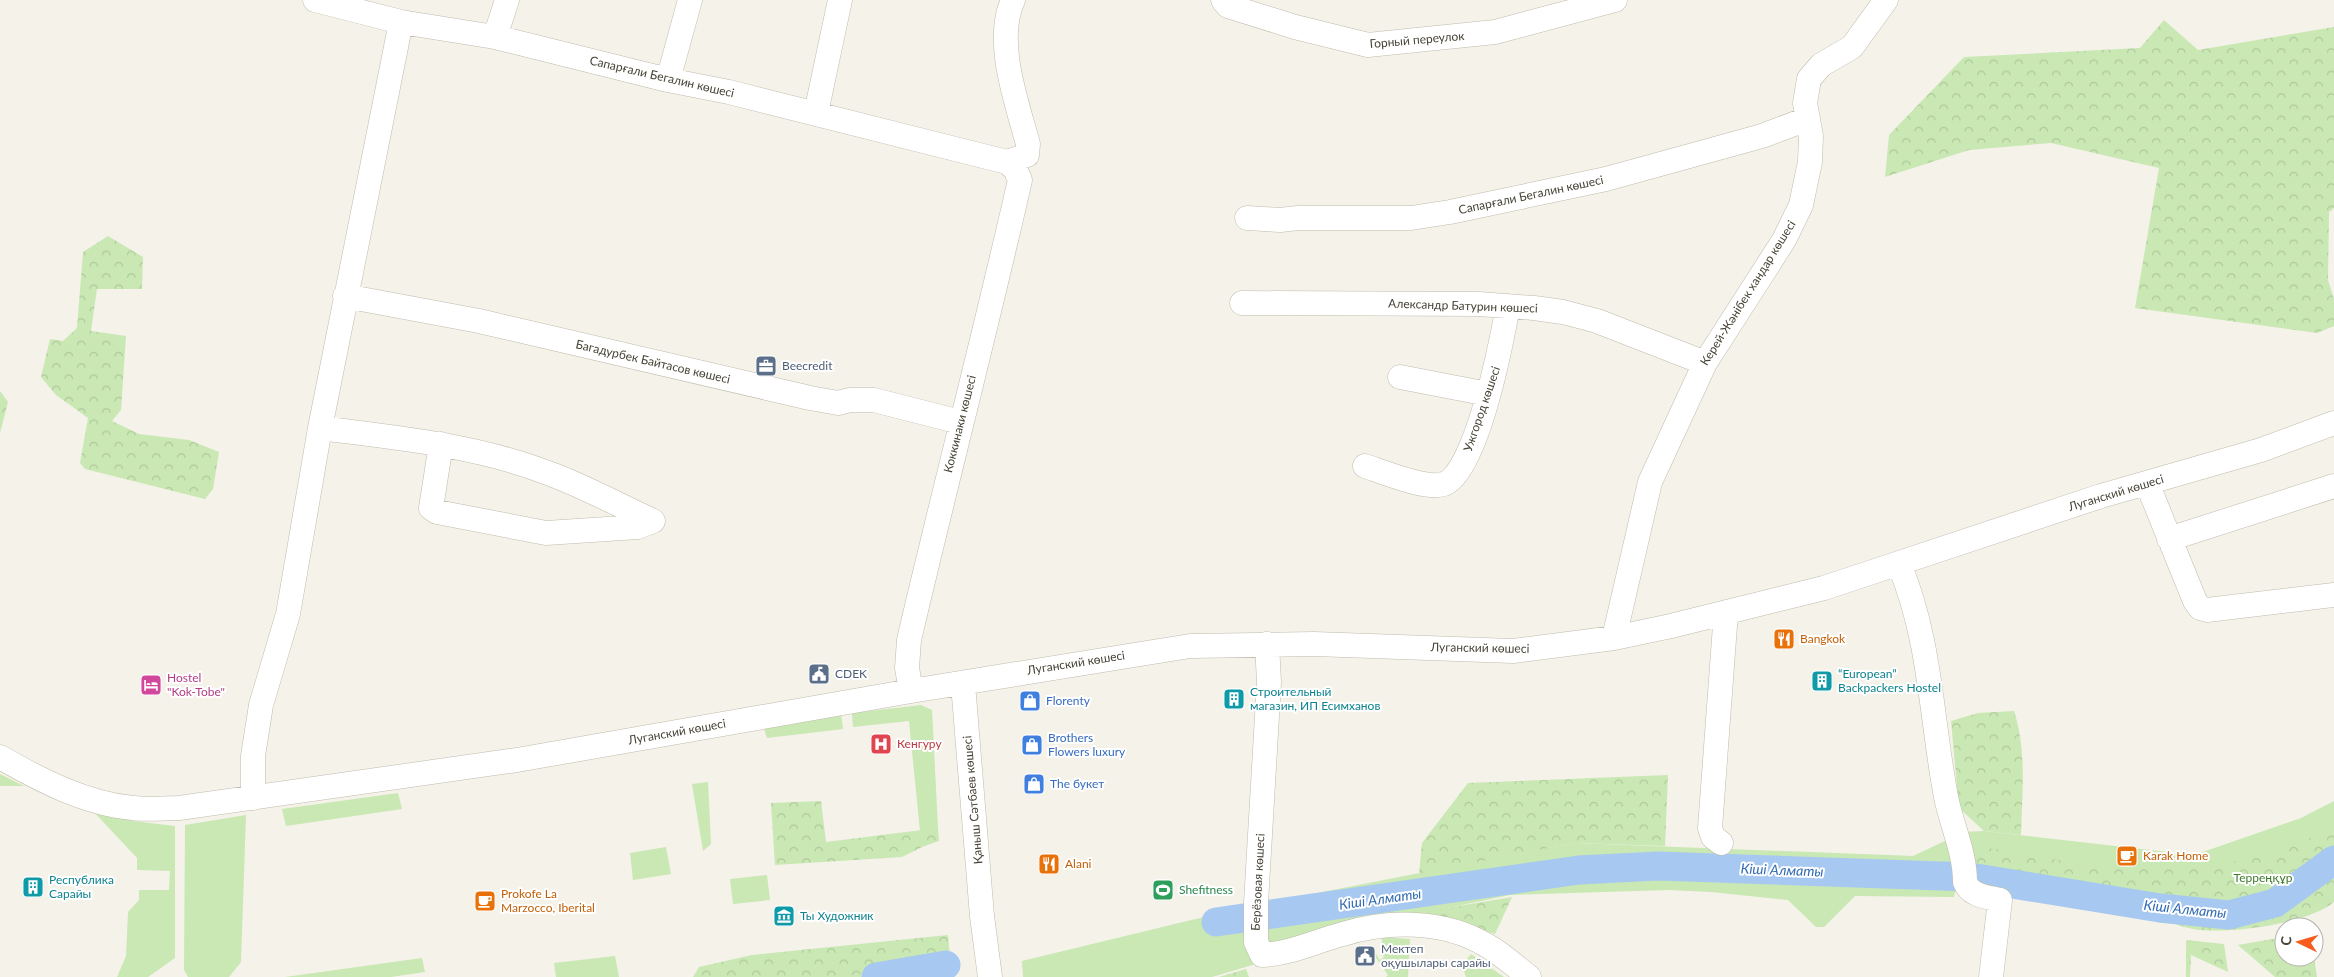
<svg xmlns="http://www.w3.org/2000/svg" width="2334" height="977" viewBox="0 0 2334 977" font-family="Lato,sans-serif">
	<defs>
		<pattern id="forest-crowns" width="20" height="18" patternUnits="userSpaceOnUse" patternTransform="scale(1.25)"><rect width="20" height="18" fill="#c9e8b3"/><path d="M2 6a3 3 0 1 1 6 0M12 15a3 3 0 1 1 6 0" fill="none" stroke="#aec89b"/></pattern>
	</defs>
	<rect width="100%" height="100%" fill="#f4f2e9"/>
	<path fill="#c9e8b3" d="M921,705L932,710L938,828L920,831L909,721L853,727L852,713Z
		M841,714L843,729L767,738L763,725Z
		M0,774L24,786H0Z
		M708,782L711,844L703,851L692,784Z
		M398,793L402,809L286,826L282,809Z
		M2334,801V894L2230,927L2163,923L2007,893L1955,892L1954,897L1855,896L1824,927H1816L1788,900L1711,892L1668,890L1510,895L1293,940L1259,963L1212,977H1023L1022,961L1241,908L1574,843L1913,856L1964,832L1984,831L2194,855L2301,818Z
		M93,811L133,821L175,826V958L148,977H117L126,956L128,912L139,900V890H169L170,871L137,870V858Z
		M246,815L241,962L229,977H188L184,970L185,825Z
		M666,847L671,874L633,880L630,853Z
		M767,875L770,900L733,904L730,879Z
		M1382,937L1410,939L1408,977H1386L1388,975L1374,955L1376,954L1380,960L1384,957L1382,953Z
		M939,953L944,977H799Z
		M1471,954L1504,977H1466L1462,965Z
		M615,956L619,977H556L554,963Z
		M422,958L425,972L391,977H285Z"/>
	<path fill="url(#forest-crowns)" d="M2164,20L2198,50L2334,27V208L2329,212L2328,280L2334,299V326L2317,333L2135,308L2159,168L2051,143L1969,150L1885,177L1889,135L1964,57L2140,48Z
		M108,236L143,257L142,289H97L91,331L126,336L121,410L112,421L139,434L189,440L219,452L213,489L205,499L85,469L80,463L88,418L56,395L41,377L50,339L63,341L77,328L83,252Z
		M0,391L8,402L0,433Z
		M2014,711C2027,751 2022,794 2021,835L1984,831L1959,808L1951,721L1978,713Z
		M1668,775L1665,846L1574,843L1419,874L1422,843L1468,783Z
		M821,801L826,842L938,828L939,841L922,847L902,857L775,865L771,803Z
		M2334,824V848L2268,897L2247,904L2226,906L2179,902L1978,870L1973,845C2067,863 2163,881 2258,856C2268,853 2280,852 2291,847C2306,841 2320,832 2334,824Z
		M2334,872V902C2308,924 2226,935 2193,929C2176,926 2158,917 2142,911C2184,916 2241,927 2282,910C2296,904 2320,882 2334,872Z
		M1512,897L1495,934L1470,926L1393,917Z
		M948,935L950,958L845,977H693L699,967L752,955Z
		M2284,937V957H2314L2317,977H2275L2238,945Z
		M2186,940L2224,944L2228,972L2191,955L2190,977H2186Z
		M1246,969L1249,977H1219Z"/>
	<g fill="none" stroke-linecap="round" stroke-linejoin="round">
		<path stroke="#a7c8f0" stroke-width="29" d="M1216,922L1579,870L1658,866L1970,877L2160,908L2229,915L2275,903L2334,860
			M876,977L946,965"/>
		<g stroke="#c0bbac" stroke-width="25">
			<path id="minor" d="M315,0L401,22L495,37L668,80L729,92L1007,162L1015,169L1020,180C985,334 945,486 909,640L907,668L911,691
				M1223,0L1228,6L1295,27L1368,45L1495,32L1615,0
				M495,37L507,0
				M668,80L690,0
				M816,113L840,0
				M1007,162L1027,155L1028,144C1017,103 994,41 1013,0
				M1247,218L1280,220L1298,218H1411L1450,212L1606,179L1762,136L1807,119
				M345,296L479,321L810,398L838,403L850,400H874L960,422
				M1242,303L1479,304L1534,308L1563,312L1597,321L1705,363
				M1400,377L1488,394
				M320,428C397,438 475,445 548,473C584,486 618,505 653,521L638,527L546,533L437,512L431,508L441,444
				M1365,466C1383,472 1426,490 1444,484C1477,472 1502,339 1508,306
				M2147,483L2195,601L2200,608L2207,610L2334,595
				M2169,539L2334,486
				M1899,564C1931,640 1931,718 1946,797C1952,827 1965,852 1965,882C1970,896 1988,897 2000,900L1991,977
				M1614,638L1650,482L1705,363L1784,240L1801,205L1810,162L1811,136L1805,103L1809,79L1821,65L1852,47L1886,0
				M1267,644L1269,682L1256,903V942L1262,955C1290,954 1316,941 1343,934C1389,920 1444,920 1486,945C1502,954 1515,966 1529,977
				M963,684L982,916L990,977
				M0,757C40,780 86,804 133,808C148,810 164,808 179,808L517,760L911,691L1190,646L1314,644L1513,651L1614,638L1671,626L1824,588L2101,496L2261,450L2334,423
				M253,798V756L261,705L288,614L320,428L401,22
				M1721,843L1713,837L1710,828L1726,612"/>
		</g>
		<use href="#minor" stroke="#fff" stroke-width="24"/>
	</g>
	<defs>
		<g id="office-square" transform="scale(1.125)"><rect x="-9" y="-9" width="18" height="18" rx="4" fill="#5c6f8a" stroke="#fff"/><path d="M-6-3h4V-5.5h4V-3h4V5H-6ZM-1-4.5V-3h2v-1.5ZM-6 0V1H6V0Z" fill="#fff"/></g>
		<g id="restaurant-square" transform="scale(1.125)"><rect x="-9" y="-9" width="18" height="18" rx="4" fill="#e8710a" stroke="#fff"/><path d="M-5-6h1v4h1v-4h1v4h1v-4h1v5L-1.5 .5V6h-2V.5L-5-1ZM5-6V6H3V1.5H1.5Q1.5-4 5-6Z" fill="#fff"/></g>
		<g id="civic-square" transform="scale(1.125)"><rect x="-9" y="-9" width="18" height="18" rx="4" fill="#5c6f8a" stroke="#fff"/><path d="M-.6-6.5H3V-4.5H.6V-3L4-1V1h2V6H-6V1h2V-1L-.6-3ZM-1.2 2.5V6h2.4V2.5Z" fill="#fff"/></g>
		<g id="building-square" transform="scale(1.125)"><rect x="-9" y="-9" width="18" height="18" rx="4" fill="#0f9aa8" stroke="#fff"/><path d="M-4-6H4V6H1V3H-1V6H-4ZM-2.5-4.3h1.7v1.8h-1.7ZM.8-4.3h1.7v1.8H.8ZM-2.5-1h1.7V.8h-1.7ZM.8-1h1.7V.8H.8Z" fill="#fff"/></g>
		<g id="hotel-square" transform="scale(1.125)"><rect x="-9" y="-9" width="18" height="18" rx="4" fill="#d1479c" stroke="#fff"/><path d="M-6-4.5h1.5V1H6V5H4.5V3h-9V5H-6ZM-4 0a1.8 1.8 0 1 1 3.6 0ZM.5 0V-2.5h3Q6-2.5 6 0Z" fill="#fff"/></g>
		<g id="shop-square" transform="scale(1.125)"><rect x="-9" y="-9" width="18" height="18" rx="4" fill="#3f7fe0" stroke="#fff"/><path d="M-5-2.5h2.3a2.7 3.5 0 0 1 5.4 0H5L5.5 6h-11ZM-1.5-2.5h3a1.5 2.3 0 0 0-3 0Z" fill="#fff"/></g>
		<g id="hospital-square" transform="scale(1.125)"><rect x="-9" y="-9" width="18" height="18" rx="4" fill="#e0444e" stroke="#fff"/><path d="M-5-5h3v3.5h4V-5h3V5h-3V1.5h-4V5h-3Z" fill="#fff"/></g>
		<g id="cafe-square" transform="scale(1.125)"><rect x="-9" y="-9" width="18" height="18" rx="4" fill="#e8710a" stroke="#fff"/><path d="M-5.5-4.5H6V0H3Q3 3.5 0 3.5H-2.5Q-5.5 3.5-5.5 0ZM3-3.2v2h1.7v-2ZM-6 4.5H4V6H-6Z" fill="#fff"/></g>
		<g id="stadium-square" transform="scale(1.125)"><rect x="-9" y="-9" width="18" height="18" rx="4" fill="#2e9e5b" stroke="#fff"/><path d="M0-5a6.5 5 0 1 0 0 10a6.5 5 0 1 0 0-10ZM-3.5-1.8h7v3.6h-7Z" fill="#fff"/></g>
		<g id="museum-square" transform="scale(1.125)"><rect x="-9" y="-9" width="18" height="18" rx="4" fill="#0f9aa8" stroke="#fff"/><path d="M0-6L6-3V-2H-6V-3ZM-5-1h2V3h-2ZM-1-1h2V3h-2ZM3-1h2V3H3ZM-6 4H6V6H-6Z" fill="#fff"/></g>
	</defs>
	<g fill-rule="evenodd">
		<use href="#office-square" x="766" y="366"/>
		<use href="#restaurant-square" x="1784" y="639"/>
		<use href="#civic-square" x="819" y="674"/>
		<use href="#building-square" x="1822" y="681"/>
		<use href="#hotel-square" x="151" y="685"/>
		<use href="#building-square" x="1234" y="699"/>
		<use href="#shop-square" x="1030" y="701"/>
		<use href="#hospital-square" x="881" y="744"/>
		<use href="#shop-square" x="1032" y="745"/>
		<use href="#shop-square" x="1034" y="784"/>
		<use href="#cafe-square" x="2127" y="856"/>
		<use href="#restaurant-square" x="1049" y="864"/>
		<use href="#building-square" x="33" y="887"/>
		<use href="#stadium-square" x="1163" y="890"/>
		<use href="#cafe-square" x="485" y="901"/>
		<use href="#museum-square" x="784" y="916"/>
		<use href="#civic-square" x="1365" y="956"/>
	</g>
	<g text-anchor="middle" stroke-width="4" stroke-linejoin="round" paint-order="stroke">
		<g font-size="12" fill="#484437" stroke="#fff">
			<text transform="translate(1417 40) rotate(-5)" y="4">Горный переулок</text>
			<text transform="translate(662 77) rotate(13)" y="4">Сапарғали Бегалин көшесі</text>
			<text transform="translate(1531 195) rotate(-12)" y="4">Сапарғали Бегалин көшесі</text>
			<text transform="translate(1748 293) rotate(-58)" y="4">Керей-Жәнібек хандар көшесі</text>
			<text transform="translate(1463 306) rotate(2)" y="4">Александр Батурин көшесі</text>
			<text transform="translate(653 362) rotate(13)" y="4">Багадурбек Байтасов көшесі</text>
			<text transform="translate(1482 409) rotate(-71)" y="4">Ужгород көшесі</text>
			<text transform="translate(960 424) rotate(-76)" y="4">Коккинаки көшесі</text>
			<text transform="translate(2116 493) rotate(-17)" y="4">Луганский көшесі</text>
			<text transform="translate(1480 648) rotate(1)" y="4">Луганский көшесі</text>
			<text transform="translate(1076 663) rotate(-9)" y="4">Луганский көшесі</text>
			<text transform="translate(677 732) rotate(-10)" y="4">Луганский көшесі</text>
			<text transform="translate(973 800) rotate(-95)" y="4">Қаныш Сәтбаев көшесі</text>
			<text transform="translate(1258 882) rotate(-87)" y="4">Берёзовая көшесі</text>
		</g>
		<g font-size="12" fill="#4e5e75" stroke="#fff" text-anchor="start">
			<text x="782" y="370">Beecredit</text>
			<text x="835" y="678">CDEK</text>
			<text x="1381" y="953">Мектеп<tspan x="1381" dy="14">оқушылары сарайы</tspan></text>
		</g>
		<g font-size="12" fill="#c56008" stroke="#fff" text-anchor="start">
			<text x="1800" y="643">Bangkok</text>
			<text x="2143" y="860">Karak Home</text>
			<text x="1065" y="868">Alani</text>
			<text x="501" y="898">Prokofe La<tspan x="501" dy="14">Marzocco, Iberital</tspan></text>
		</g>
		<g font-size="12" fill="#0d838f" stroke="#fff" text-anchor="start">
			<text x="1838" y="678">“European”<tspan x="1838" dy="14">Backpackers Hostel</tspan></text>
			<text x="1250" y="696">Строительный<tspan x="1250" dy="14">магазин, ИП Есимханов</tspan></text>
			<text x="49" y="884">Республика<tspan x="49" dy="14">Сарайы</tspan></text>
			<text x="800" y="920">Ты Художник</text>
		</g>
		<g font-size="12" fill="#b23c85" stroke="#fff" text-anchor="start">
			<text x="167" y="682">Hostel<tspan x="167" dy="14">"Kok-Tobe"</tspan></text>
		</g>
		<g font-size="12" fill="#366cbe" stroke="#fff" text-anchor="start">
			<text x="1046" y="705">Florenty</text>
			<text x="1048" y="742">Brothers<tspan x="1048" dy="14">Flowers luxury</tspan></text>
			<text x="1050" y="788">The букет</text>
		</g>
		<g font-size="12" fill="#be3a42" stroke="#fff" text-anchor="start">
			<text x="897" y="748">Кенгуру</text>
		</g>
		<g font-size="12" fill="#3e7a2b" stroke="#fff">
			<text x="2263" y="882">Терреңқұр</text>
		</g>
		<g font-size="12" fill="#27864d" stroke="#fff" text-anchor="start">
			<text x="1179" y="894">Shefitness</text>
		</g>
		<g font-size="14" font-style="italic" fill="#316bb3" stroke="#fff">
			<text transform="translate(1782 870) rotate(2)" y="5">Кіші Алматы</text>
			<text transform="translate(1380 899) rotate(-8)" y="5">Кіші Алматы</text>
			<text transform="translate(2185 909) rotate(6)" y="5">Кіші Алматы</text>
		</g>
	</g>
	<g transform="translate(2299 942) rotate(275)"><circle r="24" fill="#ffffff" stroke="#b6b4af"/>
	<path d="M0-4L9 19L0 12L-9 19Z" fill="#f75b1e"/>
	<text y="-8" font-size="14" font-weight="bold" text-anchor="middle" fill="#484437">С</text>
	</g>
</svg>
